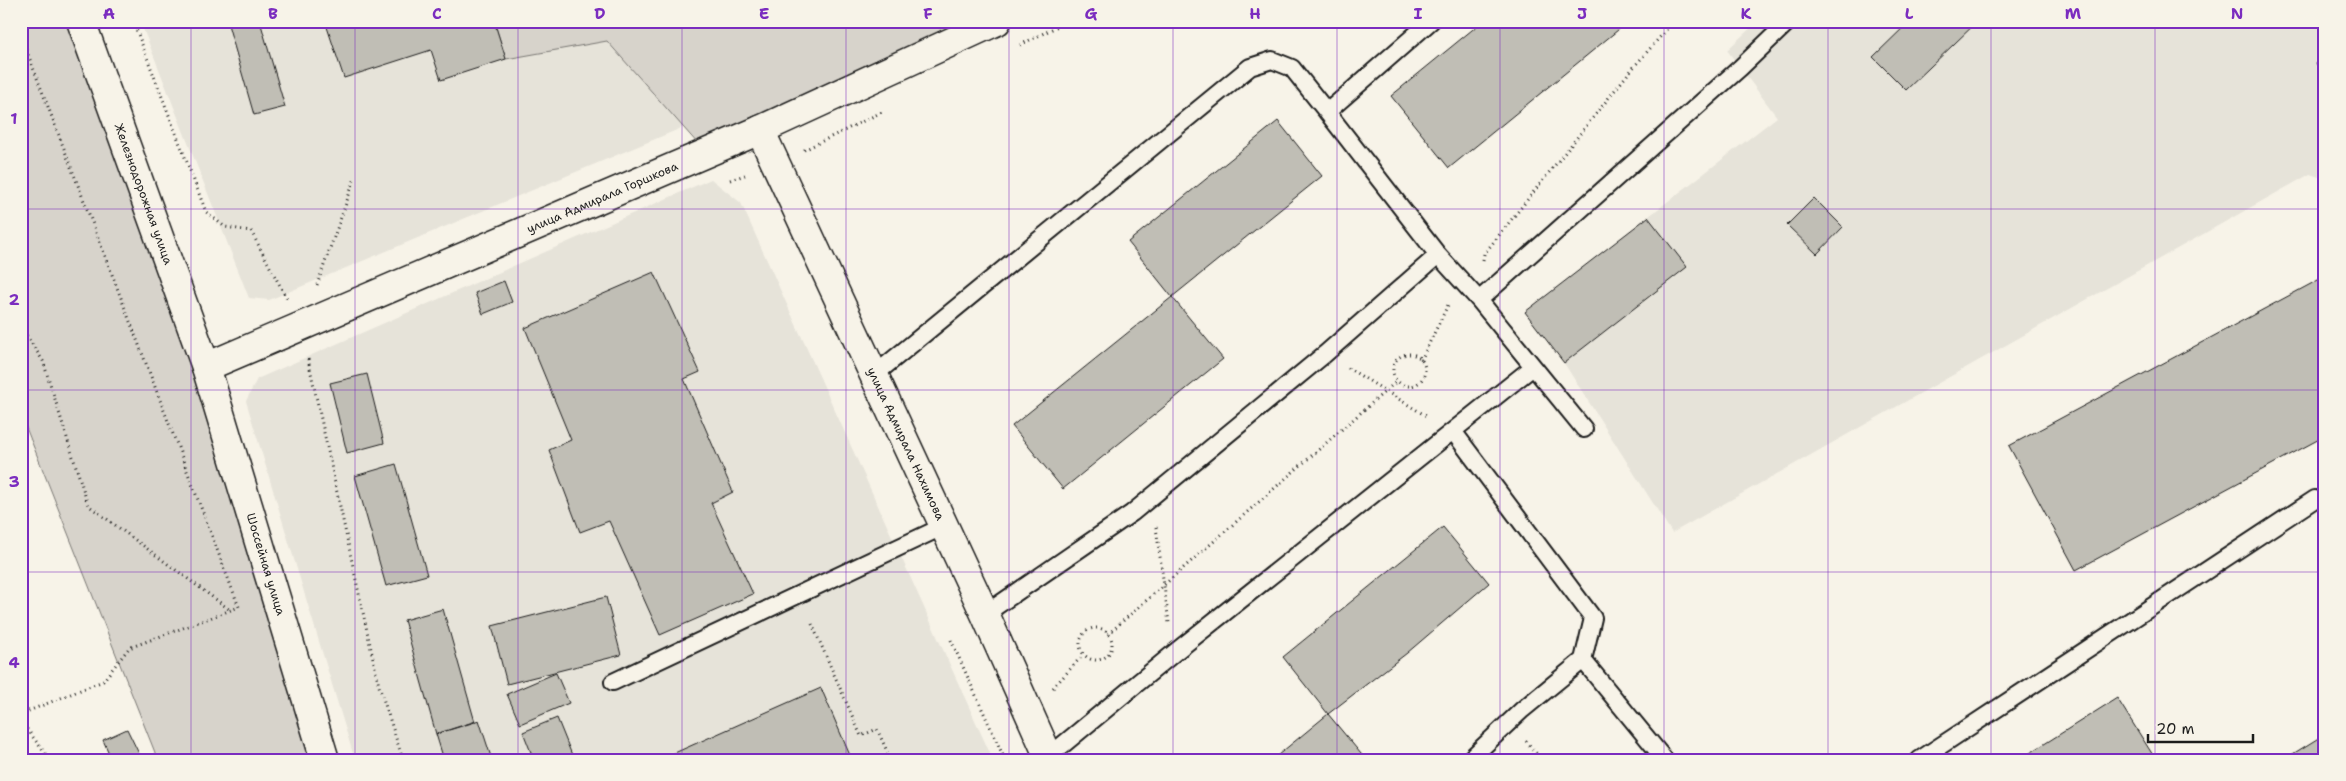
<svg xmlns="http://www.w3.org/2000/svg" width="2346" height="781" viewBox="0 0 2346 781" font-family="'Shantell Sans',sans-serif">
	<rect width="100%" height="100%" fill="#f7f3e8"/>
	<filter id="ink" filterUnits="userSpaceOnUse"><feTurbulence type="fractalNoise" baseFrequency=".02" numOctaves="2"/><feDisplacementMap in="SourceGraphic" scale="10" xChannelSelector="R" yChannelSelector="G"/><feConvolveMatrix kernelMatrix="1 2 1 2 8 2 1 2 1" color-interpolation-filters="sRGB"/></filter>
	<g filter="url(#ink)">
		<path fill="#e6e3d9" d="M140,21H494L506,59L607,40L684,127L269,300L249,298Z
			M1758,21H2325V179L2310,174L1672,533L1564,363L1525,312L1777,117L1727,50Z
			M711,179L741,203L993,760H355L246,401L257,379Z"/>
		<path fill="#d7d3cb" stroke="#7a7874" d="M21,21H81L325,760H158L21,415Z
			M494,21H967L706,153L607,41L506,59Z"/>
		<path fill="#c0beb5" stroke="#1c1c1c" d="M227,21H260L285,107L254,115Z
			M325,21H494L506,59L441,80L431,50L344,78Z
			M1483,21H1629L1449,168L1391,96Z
			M1910,21H1978L1906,90L1873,57Z
			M2325,52V71L2316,64Z
			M1278,121L1322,176L1172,297L1128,242Z
			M1814,198L1843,227L1817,254L1787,225Z
			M1648,217L1687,267L1564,363L1525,312Z
			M654,272L700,372L684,379L733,492L711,503L753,594L660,635L609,521L580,532L549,450L571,440L525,328Z
			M2320,279L2325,287V436L2076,570L2009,446Z
			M504,281L512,302L483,314L475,293Z
			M1172,297L1223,359L1063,489L1012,426Z
			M367,374L384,443L347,453L330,383Z
			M396,464L427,575L386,586L355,476Z
			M1443,527L1489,583L1407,653L1328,714L1283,657Z
			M606,597L621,655L507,684L492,626Z
			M443,609L475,722L436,734L404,620Z
			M556,673L569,703L520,724L507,694Z
			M821,688L852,760H671L670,755Z
			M2117,698L2156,760H2019Z
			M1328,714L1366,760H1272Z
			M557,718L574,760H534L523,732Z
			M479,720L492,760H444L436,734Z
			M127,729L142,760H112L103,740Z
			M2325,734V760H2283Z"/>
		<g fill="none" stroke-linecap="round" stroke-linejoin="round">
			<g stroke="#1c1c1c" stroke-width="20">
				<path id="lane" d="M1438,255L1479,300L1740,68L1789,21
					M1479,300L1584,429
					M873,376L1250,67L1272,60L1292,68L1327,112
					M1453,431L1593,618L1583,660L1522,710L1469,760
					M985,614L1132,513L1325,354L1438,255L1327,112L1431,21
					M1583,660L1665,760
					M613,682L944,526
					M1048,757L1174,653L1533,367
					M1919,760L2315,499"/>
			</g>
			<g stroke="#1c1c1c" stroke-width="31">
				<g id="street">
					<path id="s1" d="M760,130L985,614L1050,760"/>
				</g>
			</g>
			<g stroke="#1c1c1c" stroke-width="31">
				<g id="secondary">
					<path id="s2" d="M81,21L206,367L325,760"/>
					<path id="s3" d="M206,367L760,130L997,21"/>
				</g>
			</g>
			<path stroke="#1c1c1c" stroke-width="3" stroke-dasharray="1 4" stroke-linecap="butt" d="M133,21L206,212L225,227L251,231L287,299
				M21,36L239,607L129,648L103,681L21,714
				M1020,45L1068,21
				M804,150L884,111
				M730,180L745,175
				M1483,260L1484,254L1627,75L1674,21
				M317,285L355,178
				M21,327L43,361L88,505L230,610
				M1393 370a16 16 0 1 1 32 0a16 16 0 1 1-32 0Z
				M308,359L379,686L403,760
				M1421,360L1448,305
				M1348,368L1428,417
				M1156,527L1169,623
				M812,624L861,736L877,729L891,760
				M1080 644a16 16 0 1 1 32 0a16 16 0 1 1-32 0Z
				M1108,634L1397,381
				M951,640L1005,760
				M1053,688L1083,655
				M21,721L50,760
				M1526,741L1542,760"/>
			<use href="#lane" stroke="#f7f3e8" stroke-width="16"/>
			<use href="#street" stroke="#f7f3e8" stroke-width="28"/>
			<use href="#secondary" stroke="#f7f3e8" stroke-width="28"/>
		</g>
	</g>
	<path fill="none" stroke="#7b2cbf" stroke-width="1" stroke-opacity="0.55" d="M191,21V760M355,21V760M518,21V760M682,21V760M846,21V760M1009,21V760M1173,21V760M1337,21V760M1500,21V760M1664,21V760M1828,21V760M1991,21V760M2155,21V760M21,209H2325M21,390H2325M21,572H2325"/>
	<g text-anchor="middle" stroke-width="4" stroke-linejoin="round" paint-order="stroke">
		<g font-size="12" fill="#1c1c1c" stroke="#f7f3e8">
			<text dy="4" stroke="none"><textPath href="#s2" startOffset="184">Железнодорожная улица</textPath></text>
			<text dy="4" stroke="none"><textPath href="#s3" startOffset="431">улица Адмирала Горшкова</textPath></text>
			<text dy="4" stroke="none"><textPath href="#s1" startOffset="346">улица Адмирала Нахимова</textPath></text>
			<text dy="4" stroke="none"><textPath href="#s2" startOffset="574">Шоссейная улица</textPath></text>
		</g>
	</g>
	<rect width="2346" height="781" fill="none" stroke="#f7f3e8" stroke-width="55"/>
	<path d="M2148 734v8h105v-8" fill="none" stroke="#1c1c1c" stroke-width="2.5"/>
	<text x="2156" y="734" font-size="15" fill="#1c1c1c" stroke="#f7f3e8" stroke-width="4" paint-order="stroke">20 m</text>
	<rect x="28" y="28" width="2290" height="726" fill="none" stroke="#7b2cbf" stroke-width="2"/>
	<g font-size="16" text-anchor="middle" font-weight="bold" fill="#7b2cbf">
		<text x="109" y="19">A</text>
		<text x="273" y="19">B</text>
		<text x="437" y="19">C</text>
		<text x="600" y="19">D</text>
		<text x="764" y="19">E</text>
		<text x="928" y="19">F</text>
		<text x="1091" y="19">G</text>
		<text x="1255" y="19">H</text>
		<text x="1418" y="19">I</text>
		<text x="1582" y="19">J</text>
		<text x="1746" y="19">K</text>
		<text x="1909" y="19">L</text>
		<text x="2073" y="19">M</text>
		<text x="2237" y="19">N</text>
		<text x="14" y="124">1</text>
		<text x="14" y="305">2</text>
		<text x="14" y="487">3</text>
		<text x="14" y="668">4</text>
	</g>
</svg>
